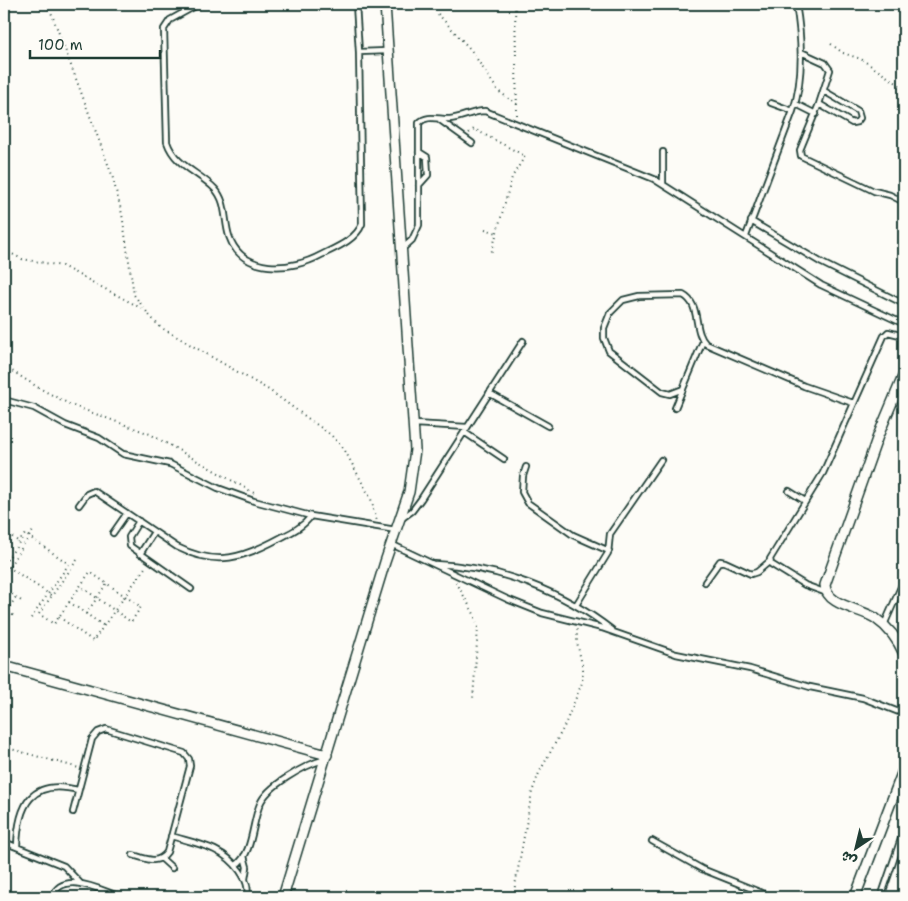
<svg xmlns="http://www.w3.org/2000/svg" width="908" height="901" viewBox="0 0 908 901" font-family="'Shantell Sans','Playpen Sans Arabic',sans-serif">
	<rect width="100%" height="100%" fill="#fdfcf7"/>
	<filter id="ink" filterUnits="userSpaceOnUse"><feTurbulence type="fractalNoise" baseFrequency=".02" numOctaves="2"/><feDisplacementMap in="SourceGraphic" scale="10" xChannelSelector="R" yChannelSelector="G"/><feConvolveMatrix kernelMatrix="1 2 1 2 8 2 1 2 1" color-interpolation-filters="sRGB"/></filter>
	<g filter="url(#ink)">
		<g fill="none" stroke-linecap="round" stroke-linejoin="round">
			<g stroke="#1f3d34" stroke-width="8">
				<path id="lane" d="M199,4L170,20L164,29L167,142C175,166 199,172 215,189C227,202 224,220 229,236C242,275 292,271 321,255C335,248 356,240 362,224L359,52L356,4
					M359,52L387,51
					M801,52L825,63L830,70L819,104L800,150L801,156L874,191L890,195L904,202
					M771,103L793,111
					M796,104L816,114
					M819,104L852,123L857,122L860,118L858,111L824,91
					M440,120L472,143
					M419,152L427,157L428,175L419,185
					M904,172L901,179L904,184
					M663,183V152
					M751,221L822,263L904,304
					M746,236L793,111C804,77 802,39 796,4
					M402,249L412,240L419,225V123C427,114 440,120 450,119C462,118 472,111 485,111L654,179L821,285L904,324
					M683,389L670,394L662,392L609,351L604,338V328L610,313L623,300L639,296L683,295C702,305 692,330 706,344L804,386L853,403
					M489,393L548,426
					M4,400L34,408L65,425L99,438L123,454L170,464L218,488L254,501L311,516L396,530
					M675,408L703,341
					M414,424L467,427
					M464,432L504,459
					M526,467L523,476L522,492L528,503L573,535L609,551
					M789,491L805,501
					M79,505L87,494L94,491L177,547C217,567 243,558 280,538C292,532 303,527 311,516
					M401,519L412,511L421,499L523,341
					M139,521L129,537L130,546L191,589
					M113,533L127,513
					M391,544L507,599L542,613L602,628L676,654L750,669L810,687L863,698L904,714
					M140,554L154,532
					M435,564C498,566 564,592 612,630
					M705,582L720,561L725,562L751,574L757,572L770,561
					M827,593L805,585L771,564L770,559L823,473L884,336L888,332L904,336
					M576,605L608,553L610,534L661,460
					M884,625L904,580
					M73,812L92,739L98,732L106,729L184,753L189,759L190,766L167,852C158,865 146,859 133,855
					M171,836C198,844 223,847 240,871C246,880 249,887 247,897
					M652,841L702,869L772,897
					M4,842L64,866L81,884
					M17,847C18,805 31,778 78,790
					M244,856L247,867L245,879
					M161,858L172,868
					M236,865C253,854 252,822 260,804C267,786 305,765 323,760
					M52,897C63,869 102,891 121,897
					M881,897L904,830"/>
			</g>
			<g stroke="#1f3d34" stroke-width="12">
				<path id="street" d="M904,374L878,436L825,585C826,606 860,608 875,618C888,627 898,640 904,654
					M4,666L327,755
					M283,897L385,562L409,492L415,450L385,4
					M855,897L904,768"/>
			</g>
			<path stroke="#1f3d34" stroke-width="2" stroke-dasharray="1 4" stroke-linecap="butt" d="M48,4L112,175L122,214L134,295L149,315L160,327L269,390L331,435L344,449L371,499L377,521
				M515,4L517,116
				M438,14L471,50L498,91L517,104
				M831,44L843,53L861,59L904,88
				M469,133L474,129L525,156L512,177L491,254
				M485,229L497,233
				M4,250L22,259L62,266L141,308
				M4,366L39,388L71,405L150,434L254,493
				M4,531L19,542
				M77,560L39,614L54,624L90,572L141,607L131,622L80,586
				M4,564L25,534L69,564L29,621
				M4,564L52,596
				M4,574L33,531
				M456,582L474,614L478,628L473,699
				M4,588L24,603
				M69,602L104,626
				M4,609L14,616
				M7,611L16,597
				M86,614L107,583
				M59,617L93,641L147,565
				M4,747L79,768
				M513,897L532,792L539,773L564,727L582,683L583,669L577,642V627"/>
			<use href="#lane" stroke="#fdfcf7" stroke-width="4.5"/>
			<use href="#street" stroke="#fdfcf7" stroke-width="9"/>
		</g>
	</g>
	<rect width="908" height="901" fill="none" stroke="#fdfcf7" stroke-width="20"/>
	<rect x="10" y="10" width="888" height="881" fill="none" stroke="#1f3d34" stroke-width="2" filter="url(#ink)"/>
	<g transform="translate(856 848) rotate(215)" stroke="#fdfcf7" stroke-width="4" paint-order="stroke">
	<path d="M0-4L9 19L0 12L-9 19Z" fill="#1f3d34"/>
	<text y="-8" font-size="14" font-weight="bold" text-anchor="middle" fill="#1f3d34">ش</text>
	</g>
	<path d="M30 50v8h130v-8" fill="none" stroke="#1f3d34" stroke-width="2.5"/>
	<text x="38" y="50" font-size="15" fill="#1f3d34" stroke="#fdfcf7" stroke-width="4" paint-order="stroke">100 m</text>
</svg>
